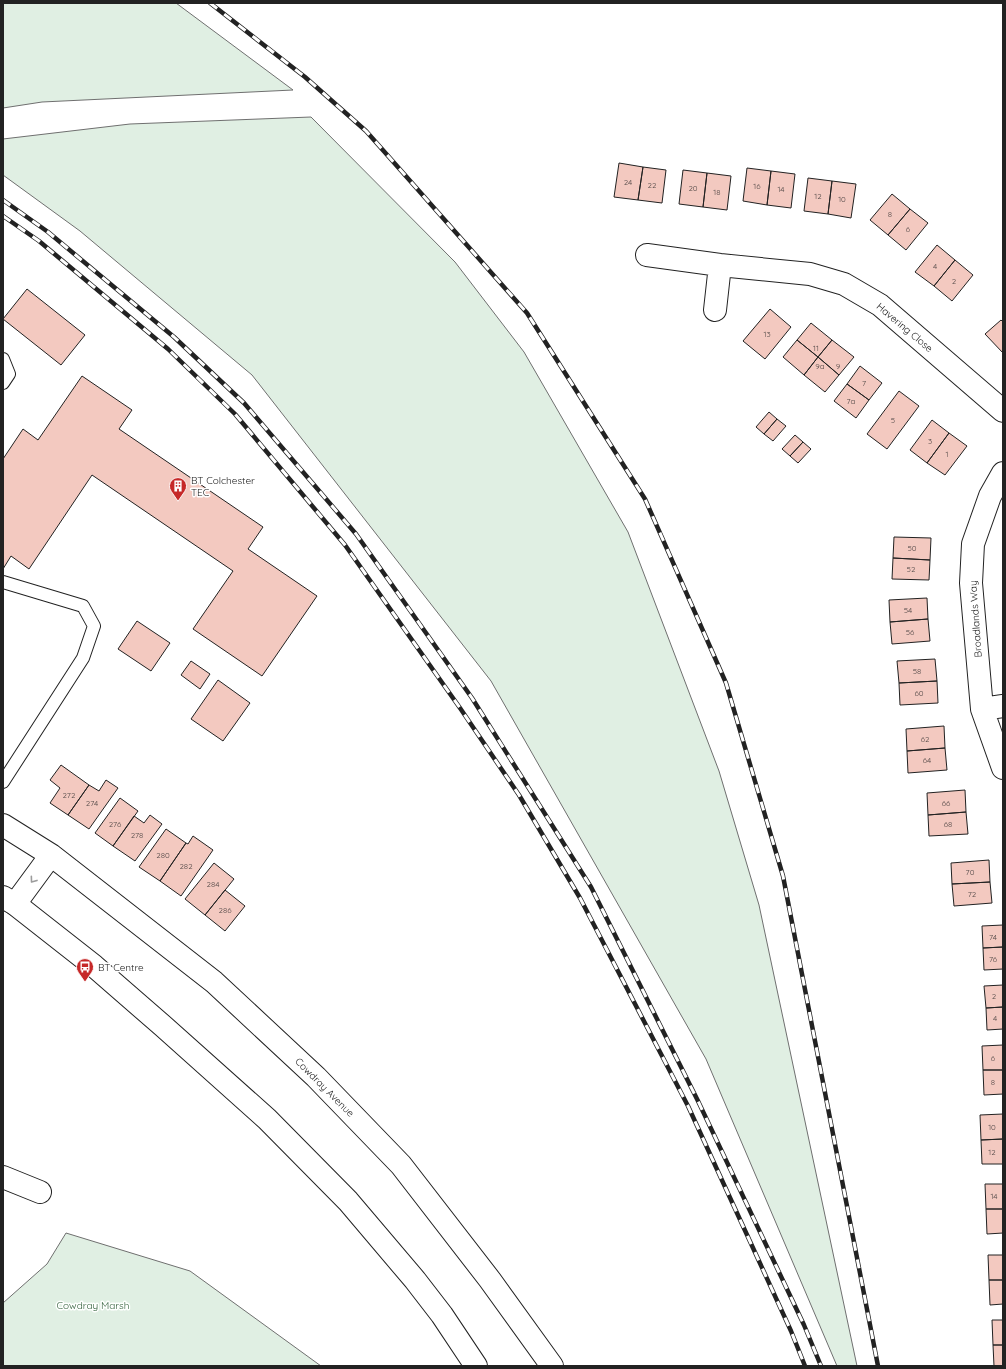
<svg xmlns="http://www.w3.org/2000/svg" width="1006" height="1369" viewBox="0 0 1006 1369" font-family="Quicksand,sans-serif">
	<rect width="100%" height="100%" fill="#fff"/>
	<path fill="#e0efe3" stroke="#6f6f6f" d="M3,3H176L293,90L42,102L3,108Z
		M311,117L455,262L524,352L628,532L719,771L759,905L857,1366H837L706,1059L491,681L252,375L80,231L3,175V139L130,124Z
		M66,1233L190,1271L321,1366H3V1303L47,1264Z"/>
	<path fill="#f3c9c0" stroke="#222" d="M619,163L643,167L638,200L614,197Z
		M643,167L666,170L662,203L638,200Z
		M747,168L771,171L767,205L743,201Z
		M683,170L707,173L703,207L679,204Z
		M771,171L795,174L791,208L767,205Z
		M707,173L731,176L727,210L703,207Z
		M808,178L832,181L828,214L804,211Z
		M832,181L856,184L851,218L828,214Z
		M892,194L910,209L888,235L870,220Z
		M910,209L928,223L906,250L888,235Z
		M937,245L955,260L934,286L915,272Z
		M955,260L973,275L952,301L934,286Z
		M27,289L85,335L61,365L3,319Z
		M770,309L791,327L765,359L743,341Z
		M1001,320L1003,322V353L985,334Z
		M811,323L832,340L818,357L797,340Z
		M797,340L818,357L804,375L783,357Z
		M832,340L854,357L839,375L818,357Z
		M818,357L839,375L825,392L804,375Z
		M860,366L882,383L869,400L847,384Z
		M82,376L132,410L119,429L263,527L248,549L317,596L262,676L193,629L233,571L92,475L29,569L11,556L3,569V459L23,429L38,440Z
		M847,384L869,400L856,418L834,401Z
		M899,391L919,406L887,449L867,434Z
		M769,412L777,419L764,434L756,427Z
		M777,419L786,426L773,441L764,434Z
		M932,420L949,433L927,463L910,450Z
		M949,433L967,446L945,475L927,463Z
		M795,435L803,442L790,456L782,449Z
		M803,442L811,449L798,463L790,456Z
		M894,537L931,538L930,560L893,558Z
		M893,558L930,560L929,580L892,579Z
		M927,598L928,619L890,622L889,600Z
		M928,619L930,641L892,644L890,622Z
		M137,621L170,643L151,671L118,649Z
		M935,659L937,681L899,683L897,661Z
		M191,661L210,674L200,689L181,675Z
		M218,680L250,703L223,741L191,719Z
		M937,681L938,703L900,705L899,683Z
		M944,726L945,748L907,751L906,729Z
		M945,748L947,770L908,773L907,751Z
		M61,765L89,785L68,815L50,803L60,788L50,780Z
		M106,780L118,788L89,829L68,815L89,785L99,791Z
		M965,790L966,812L928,815L927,793Z
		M120,798L138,811L113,846L95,833Z
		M966,812L968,834L929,836L928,815Z
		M150,815L162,824L135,861L113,846L134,816L144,823Z
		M166,829L186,843L160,881L139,867Z
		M193,836L213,850L181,896L160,881L186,843L188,844Z
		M989,860L990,882L952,884L951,863Z
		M214,863L234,879L205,915L185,899Z
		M990,882L992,903L954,906L952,884Z
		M225,890L245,906L225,931L205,915Z
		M1003,925V947L983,948L982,926Z
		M1003,947V969L984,970L983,948Z
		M1003,985V1007L986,1008L984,986Z
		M1003,1007V1029L987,1030L986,1008Z
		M1003,1045V1070H983L982,1046Z
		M983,1070H1003V1094L984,1095Z
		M1003,1114V1139L981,1140L980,1115Z
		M1003,1139V1164H982L981,1140Z
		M985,1184H1003V1209H986Z
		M986,1209H1003V1233L987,1234Z
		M988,1255H1003V1280H989Z
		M989,1280H1003V1304L990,1305Z
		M992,1320H1003V1345H993Z
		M993,1345H1003V1366H994Z"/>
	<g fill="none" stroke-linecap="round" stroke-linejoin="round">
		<g stroke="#222" stroke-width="14">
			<path id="lane" d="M3,359L9,374L3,383
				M3,582L83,606L94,626L83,658L3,782"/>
		</g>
		<g stroke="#222" stroke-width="24">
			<path id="street" d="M647,255L720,265L810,274L844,284L880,305L1003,411
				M715,310L720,265
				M1003,473L990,496L973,544L971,583L982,709L1003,768
				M982,709L1003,706
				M3,825L51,855L214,982L316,1077L401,1165L490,1280L552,1366
				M15,904L51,855
				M3,1177L40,1192"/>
		</g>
		<g stroke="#222" stroke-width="24">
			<path id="primary" d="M3,897L15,904L94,966L163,1026L267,1119L348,1201L415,1280L442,1315L476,1366"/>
		</g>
		<use href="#lane" stroke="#fff" stroke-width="12"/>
		<use href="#street" stroke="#fff" stroke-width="22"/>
		<use href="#primary" stroke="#fff" stroke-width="22"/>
		<g stroke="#222" stroke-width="4.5">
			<path id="rail" d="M210,3L305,77L366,131L527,313L645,499L726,683L783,876L878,1366
				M3,200L48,232L174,337L244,403L356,534L472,698L591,887L698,1101L804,1325L821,1366
				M3,216L39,241L168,349L235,414L345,545L460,708L519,795L580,898L688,1106L791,1331L805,1366"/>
		</g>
		<use href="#rail" stroke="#fff" stroke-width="3" stroke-dasharray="9" stroke-linecap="butt"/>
	</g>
	<defs><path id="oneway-chevron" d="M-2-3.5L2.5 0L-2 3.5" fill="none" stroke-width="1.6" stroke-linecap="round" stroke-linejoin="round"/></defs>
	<use stroke="#9c9c9c" href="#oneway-chevron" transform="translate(33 880) rotate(126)"/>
	<defs>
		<g id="building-pin" transform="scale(0.9)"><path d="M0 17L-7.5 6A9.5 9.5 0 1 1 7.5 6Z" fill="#c62828" stroke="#fff"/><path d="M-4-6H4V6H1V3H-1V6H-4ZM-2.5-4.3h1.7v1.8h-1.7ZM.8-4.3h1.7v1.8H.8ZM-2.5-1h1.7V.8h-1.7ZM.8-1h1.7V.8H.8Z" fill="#fff"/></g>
		<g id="bus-pin" transform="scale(0.9)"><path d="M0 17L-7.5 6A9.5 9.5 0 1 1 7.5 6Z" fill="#c62828" stroke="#fff"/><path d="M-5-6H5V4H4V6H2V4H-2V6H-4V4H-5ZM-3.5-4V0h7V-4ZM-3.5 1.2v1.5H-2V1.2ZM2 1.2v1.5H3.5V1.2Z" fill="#fff"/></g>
	</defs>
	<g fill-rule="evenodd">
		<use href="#building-pin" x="178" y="486"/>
		<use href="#bus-pin" x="85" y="967"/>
	</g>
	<g text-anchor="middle" stroke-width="3" stroke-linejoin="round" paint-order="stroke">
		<g font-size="8" fill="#564c4a">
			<text x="628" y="185">24</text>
			<text x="652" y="188">22</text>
			<text x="757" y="189">16</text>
			<text x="693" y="191">20</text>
			<text x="781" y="192">14</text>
			<text x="717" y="195">18</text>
			<text x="818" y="199">12</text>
			<text x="842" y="202">10</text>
			<text x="890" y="217">8</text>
			<text x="908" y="232">6</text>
			<text x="935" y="269">4</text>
			<text x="954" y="284">2</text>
			<text x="767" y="337">13</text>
			<text x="816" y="351">11</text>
			<text x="820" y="369">9a</text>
			<text x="838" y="369">9</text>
			<text x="864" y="386">7</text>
			<text x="851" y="404">7a</text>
			<text x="893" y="423">5</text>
			<text x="930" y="444">3</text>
			<text x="947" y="457">1</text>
			<text x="912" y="551">50</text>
			<text x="911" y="572">52</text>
			<text x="908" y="613">54</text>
			<text x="910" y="635">56</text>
			<text x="917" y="674">58</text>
			<text x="919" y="696">60</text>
			<text x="925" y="742">62</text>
			<text x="927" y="763">64</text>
			<text x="69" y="798">272</text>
			<text x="92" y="806">274</text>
			<text x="946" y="806">66</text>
			<text x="115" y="827">276</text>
			<text x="948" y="827">68</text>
			<text x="137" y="838">278</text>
			<text x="163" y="858">280</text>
			<text x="186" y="869">282</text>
			<text x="970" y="875">70</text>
			<text x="213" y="887">284</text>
			<text x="972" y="897">72</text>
			<text x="225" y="913">286</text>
			<text x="993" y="940">74</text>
			<text x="993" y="962">76</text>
			<text x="994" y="999">2</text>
			<text x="995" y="1021">4</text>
			<text x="993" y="1061">6</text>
			<text x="993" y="1085">8</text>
			<text x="992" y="1130">10</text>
			<text x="992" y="1155">12</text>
			<text x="994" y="1199">14</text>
		</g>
		<g font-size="10" fill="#222" stroke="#fff">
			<text transform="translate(905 327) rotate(40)" y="4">Havering Close</text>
			<text transform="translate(975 619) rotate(-94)" y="4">Broadlands Way</text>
			<text transform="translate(325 1087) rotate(45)" y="4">Cowdray Avenue</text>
		</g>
		<g font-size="10" fill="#222" stroke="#fff" text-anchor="start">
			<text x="191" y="484">BT Colchester<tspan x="191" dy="12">TEC</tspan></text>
			<text x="98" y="971">BT Centre</text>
		</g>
		<g font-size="10" fill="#2f5e38" stroke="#fff">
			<text x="93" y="1309">Cowdray Marsh</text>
		</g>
	</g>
	<rect width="1006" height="1369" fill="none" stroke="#222222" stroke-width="8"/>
</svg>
